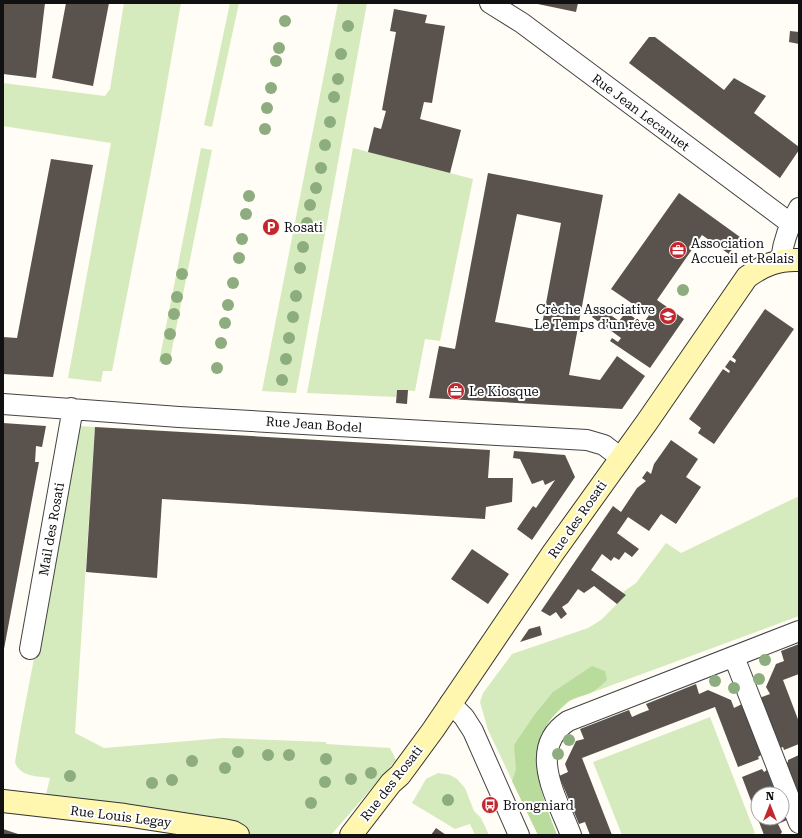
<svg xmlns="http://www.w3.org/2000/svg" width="802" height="838" viewBox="0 0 802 838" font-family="'Roboto Serif',serif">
	<rect width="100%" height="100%" fill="#fffdf5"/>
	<path fill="#d5ebbd" d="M124,3H181L156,146L112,371H103L101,382L68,378L111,143L3,126V83L105,96L110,89Z
		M230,3H239L212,127L204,125Z
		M338,3H367L296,393L262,391Z
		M201,148L212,150L169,364L159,362Z
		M353,148L473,179L440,341L425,339L415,391L397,390L396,397L307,393Z
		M79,426L95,427L75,733L104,748L223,738L326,742V744L390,748L396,760L331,835H247L44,803L50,778C37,776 20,777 15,762L21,726Z
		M799,496V616L569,701C561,708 554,715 547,723C522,757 544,801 557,835H538L488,730L480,702L483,693L512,654L588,628L601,620L626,595L623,592L636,583L666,543L681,553Z
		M710,717L755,833L750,835H622L593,762Z
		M438,773L450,775L457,779L465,788L474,811L481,818L489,835H475L470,824L455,829L412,803L426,779Z"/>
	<path fill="#b9dc9c" d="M592,666L605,671L607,680C602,685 596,690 590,693C583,696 574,697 568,702C519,741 538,786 557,835H538L512,781L516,770L514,745L535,714L553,692Z"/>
	<path fill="#5a524d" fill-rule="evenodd" d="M3,3H45L36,78L3,74Z
		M66,3H109L93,86L52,78Z
		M533,3H578L576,12Z
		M394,9L427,15L425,23L445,26L432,103L424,102L420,119L461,130L450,173L368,152L374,127L381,129L386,111L382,110L396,32L390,31Z
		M790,31L799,32V44L789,42Z
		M649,37H655L724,90L734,78L766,96L754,113L799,147V150L780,178L629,63Z
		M51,159L93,165L53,377L3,374V337L17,338Z
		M488,173L603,195L569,375L600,380L617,356L645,376L622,409L429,398L439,346L455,349ZM517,214L561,223L541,330L495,322Z
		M679,193L740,237L729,254L702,235L657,300L684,319L650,368L610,341L612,338L618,342L621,338L592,317L599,307L619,321L626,312L643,324L649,315L611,289Z
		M765,309L794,329L714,444L698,433L701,428L689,419L723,369L729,373L730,371L725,367L730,360L735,363L736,360L732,357Z
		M397,390H408L407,404L396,403Z
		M3,423L46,426L42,447L36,446L35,462H39L4,649Z
		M95,427L490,450L488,478H513L512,502L486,507L485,519L162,499L157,578L86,572Z
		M671,440L698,459L686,477L701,487L676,524L661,514L649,531L628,517L617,533L639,549L632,557L625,552L619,560L614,557L611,561L602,554L591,570L626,595L617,604L594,586L584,593L578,589L568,603L562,607L567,614L561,619L556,612L550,616L541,611L613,506L621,512L637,488L646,481L642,478L647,471L651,474L654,464Z
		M514,451L565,455L575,477L532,540L517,529L533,506L536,508L555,480L545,485L543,480L532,484L520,459L513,458Z
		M472,549L509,574L488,604L451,579Z
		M540,626L542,635L520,642L529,629Z
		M799,644V674L783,680L799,722V744L784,750L783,747L780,748L759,698L770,694L766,687L776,664L784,661L781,651Z
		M696,684L699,694L708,690L731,700L734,708L742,704L761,755L758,757L759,759L738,767L715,707L582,758L612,835H590L585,822L579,824L559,776L568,772L565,764L576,741L584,739L580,729L629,710L632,717L641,713L649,710L646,704Z
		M799,755V799L786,763L788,762V760Z
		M762,769L764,772L767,770L776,794H758V818H782V807L787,820L778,824L782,832L780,835H764L742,777Z
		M436,828L446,835H431Z
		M3,829L21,835H3Z"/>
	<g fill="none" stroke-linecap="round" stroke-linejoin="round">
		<g stroke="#444" stroke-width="22">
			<path id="street" d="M490,3L522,23L790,223
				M781,260C783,241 789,225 799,208
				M3,404L179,417L587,440L604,445L621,458
				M30,649L71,419V408
				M734,657L799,823
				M450,703L464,717L473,731L519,835
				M571,835C557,798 526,749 568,721L799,631"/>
		</g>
		<g stroke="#333" stroke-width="24">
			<path id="secondary" d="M3,801L125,815L223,830L233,832L238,835
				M351,835L391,783L400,775L433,730L553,553L647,422L747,277C764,265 778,259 799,260"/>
		</g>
		<use href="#street" stroke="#fff" stroke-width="20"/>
		<use href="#secondary" stroke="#fff6b0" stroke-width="22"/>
	</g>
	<g fill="#8dad7f">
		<circle cx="285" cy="21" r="6"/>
		<circle cx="348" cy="26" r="6"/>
		<circle cx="279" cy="48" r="6"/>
		<circle cx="341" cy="54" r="6"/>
		<circle cx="276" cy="61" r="6"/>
		<circle cx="338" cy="79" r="6"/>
		<circle cx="271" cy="88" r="6"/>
		<circle cx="334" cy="97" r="6"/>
		<circle cx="267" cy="108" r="6"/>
		<circle cx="330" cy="122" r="6"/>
		<circle cx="265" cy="129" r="6"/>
		<circle cx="325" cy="145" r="6"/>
		<circle cx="321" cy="168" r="6"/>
		<circle cx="316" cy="188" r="6"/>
		<circle cx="249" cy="196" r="6"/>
		<circle cx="310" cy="205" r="6"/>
		<circle cx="246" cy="214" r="6"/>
		<circle cx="307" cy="223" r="6"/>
		<circle cx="242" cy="239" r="6"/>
		<circle cx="303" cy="247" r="6"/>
		<circle cx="239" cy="258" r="6"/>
		<circle cx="300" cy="268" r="6"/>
		<circle cx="182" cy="274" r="6"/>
		<circle cx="233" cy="283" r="6"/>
		<circle cx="683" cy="290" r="6"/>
		<circle cx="296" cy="296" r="6"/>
		<circle cx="177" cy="297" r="6"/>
		<circle cx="228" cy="305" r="6"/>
		<circle cx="174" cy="314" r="6"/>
		<circle cx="293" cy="317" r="6"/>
		<circle cx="225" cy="323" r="6"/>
		<circle cx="170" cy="334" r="6"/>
		<circle cx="289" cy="338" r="6"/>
		<circle cx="221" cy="343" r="6"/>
		<circle cx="166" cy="359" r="6"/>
		<circle cx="286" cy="359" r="6"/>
		<circle cx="217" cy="368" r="6"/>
		<circle cx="282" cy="380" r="6"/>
		<circle cx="765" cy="660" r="6"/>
		<circle cx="759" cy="679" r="6"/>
		<circle cx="715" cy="681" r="6"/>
		<circle cx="734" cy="688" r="6"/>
		<circle cx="569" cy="740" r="6"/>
		<circle cx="238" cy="752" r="6"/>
		<circle cx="558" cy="754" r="6"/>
		<circle cx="268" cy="755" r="6"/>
		<circle cx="289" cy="755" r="6"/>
		<circle cx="326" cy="759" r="6"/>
		<circle cx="192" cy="761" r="6"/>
		<circle cx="225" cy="768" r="6"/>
		<circle cx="371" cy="773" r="6"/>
		<circle cx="70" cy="776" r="6"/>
		<circle cx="351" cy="779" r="6"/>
		<circle cx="172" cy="780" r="6"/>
		<circle cx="325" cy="782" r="6"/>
		<circle cx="152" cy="783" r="6"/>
		<circle cx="448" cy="800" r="6"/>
		<circle cx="311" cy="803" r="6"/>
	</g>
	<defs>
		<g id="parking-disc" transform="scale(0.9)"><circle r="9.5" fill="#c4262e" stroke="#fff"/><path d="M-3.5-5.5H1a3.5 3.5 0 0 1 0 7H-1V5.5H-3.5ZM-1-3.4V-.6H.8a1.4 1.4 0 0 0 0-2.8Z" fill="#fff"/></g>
		<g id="office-disc" transform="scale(0.9)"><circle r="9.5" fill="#c4262e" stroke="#fff"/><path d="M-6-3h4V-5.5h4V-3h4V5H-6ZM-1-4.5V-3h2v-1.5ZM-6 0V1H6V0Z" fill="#fff"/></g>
		<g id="school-disc" transform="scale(0.9)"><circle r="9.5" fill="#c4262e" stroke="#fff"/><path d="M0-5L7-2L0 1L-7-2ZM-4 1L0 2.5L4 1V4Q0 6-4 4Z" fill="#fff"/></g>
		<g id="bus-disc" transform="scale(0.9)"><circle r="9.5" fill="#c4262e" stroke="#fff"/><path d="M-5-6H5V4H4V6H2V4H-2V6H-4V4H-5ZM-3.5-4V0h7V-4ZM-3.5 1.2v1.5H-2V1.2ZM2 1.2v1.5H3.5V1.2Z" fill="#fff"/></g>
	</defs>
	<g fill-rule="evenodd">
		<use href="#parking-disc" x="271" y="227"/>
		<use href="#office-disc" x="678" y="250"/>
		<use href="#school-disc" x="668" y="316"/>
		<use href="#office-disc" x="456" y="391"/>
		<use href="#bus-disc" x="490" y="805"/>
	</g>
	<g text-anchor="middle" stroke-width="4" stroke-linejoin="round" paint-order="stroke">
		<g font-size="13" fill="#111" stroke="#fff">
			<text transform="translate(641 112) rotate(37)" y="5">Rue Jean Lecanuet</text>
			<text transform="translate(314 424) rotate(4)" y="5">Rue Jean Bodel</text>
			<text transform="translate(577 519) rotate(-55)" y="5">Rue des Rosati</text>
			<text transform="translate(51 529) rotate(-80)" y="5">Mail des Rosati</text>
			<text transform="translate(391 783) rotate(-52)" y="5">Rue des Rosati</text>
			<text transform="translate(121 816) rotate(7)" y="5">Rue Louis Legay</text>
		</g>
		<g font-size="13" fill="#111" stroke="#fff" text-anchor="start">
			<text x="284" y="232">Rosati</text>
			<text x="691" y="248">Association<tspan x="691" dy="15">Accueil et Relais</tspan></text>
			<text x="655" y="314" text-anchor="end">Crèche Associative<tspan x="655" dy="15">Le Temps d’un rêve</tspan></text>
			<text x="469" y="396">Le Kiosque</text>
			<text x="503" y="810">Brongniard</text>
		</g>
	</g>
	<rect width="802" height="838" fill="none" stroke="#111111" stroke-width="8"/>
	<g transform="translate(770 806)"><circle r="19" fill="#ffffff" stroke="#a0a0a0"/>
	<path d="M0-3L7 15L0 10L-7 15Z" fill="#c4262e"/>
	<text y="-6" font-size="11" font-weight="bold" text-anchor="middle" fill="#111111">N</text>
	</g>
</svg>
